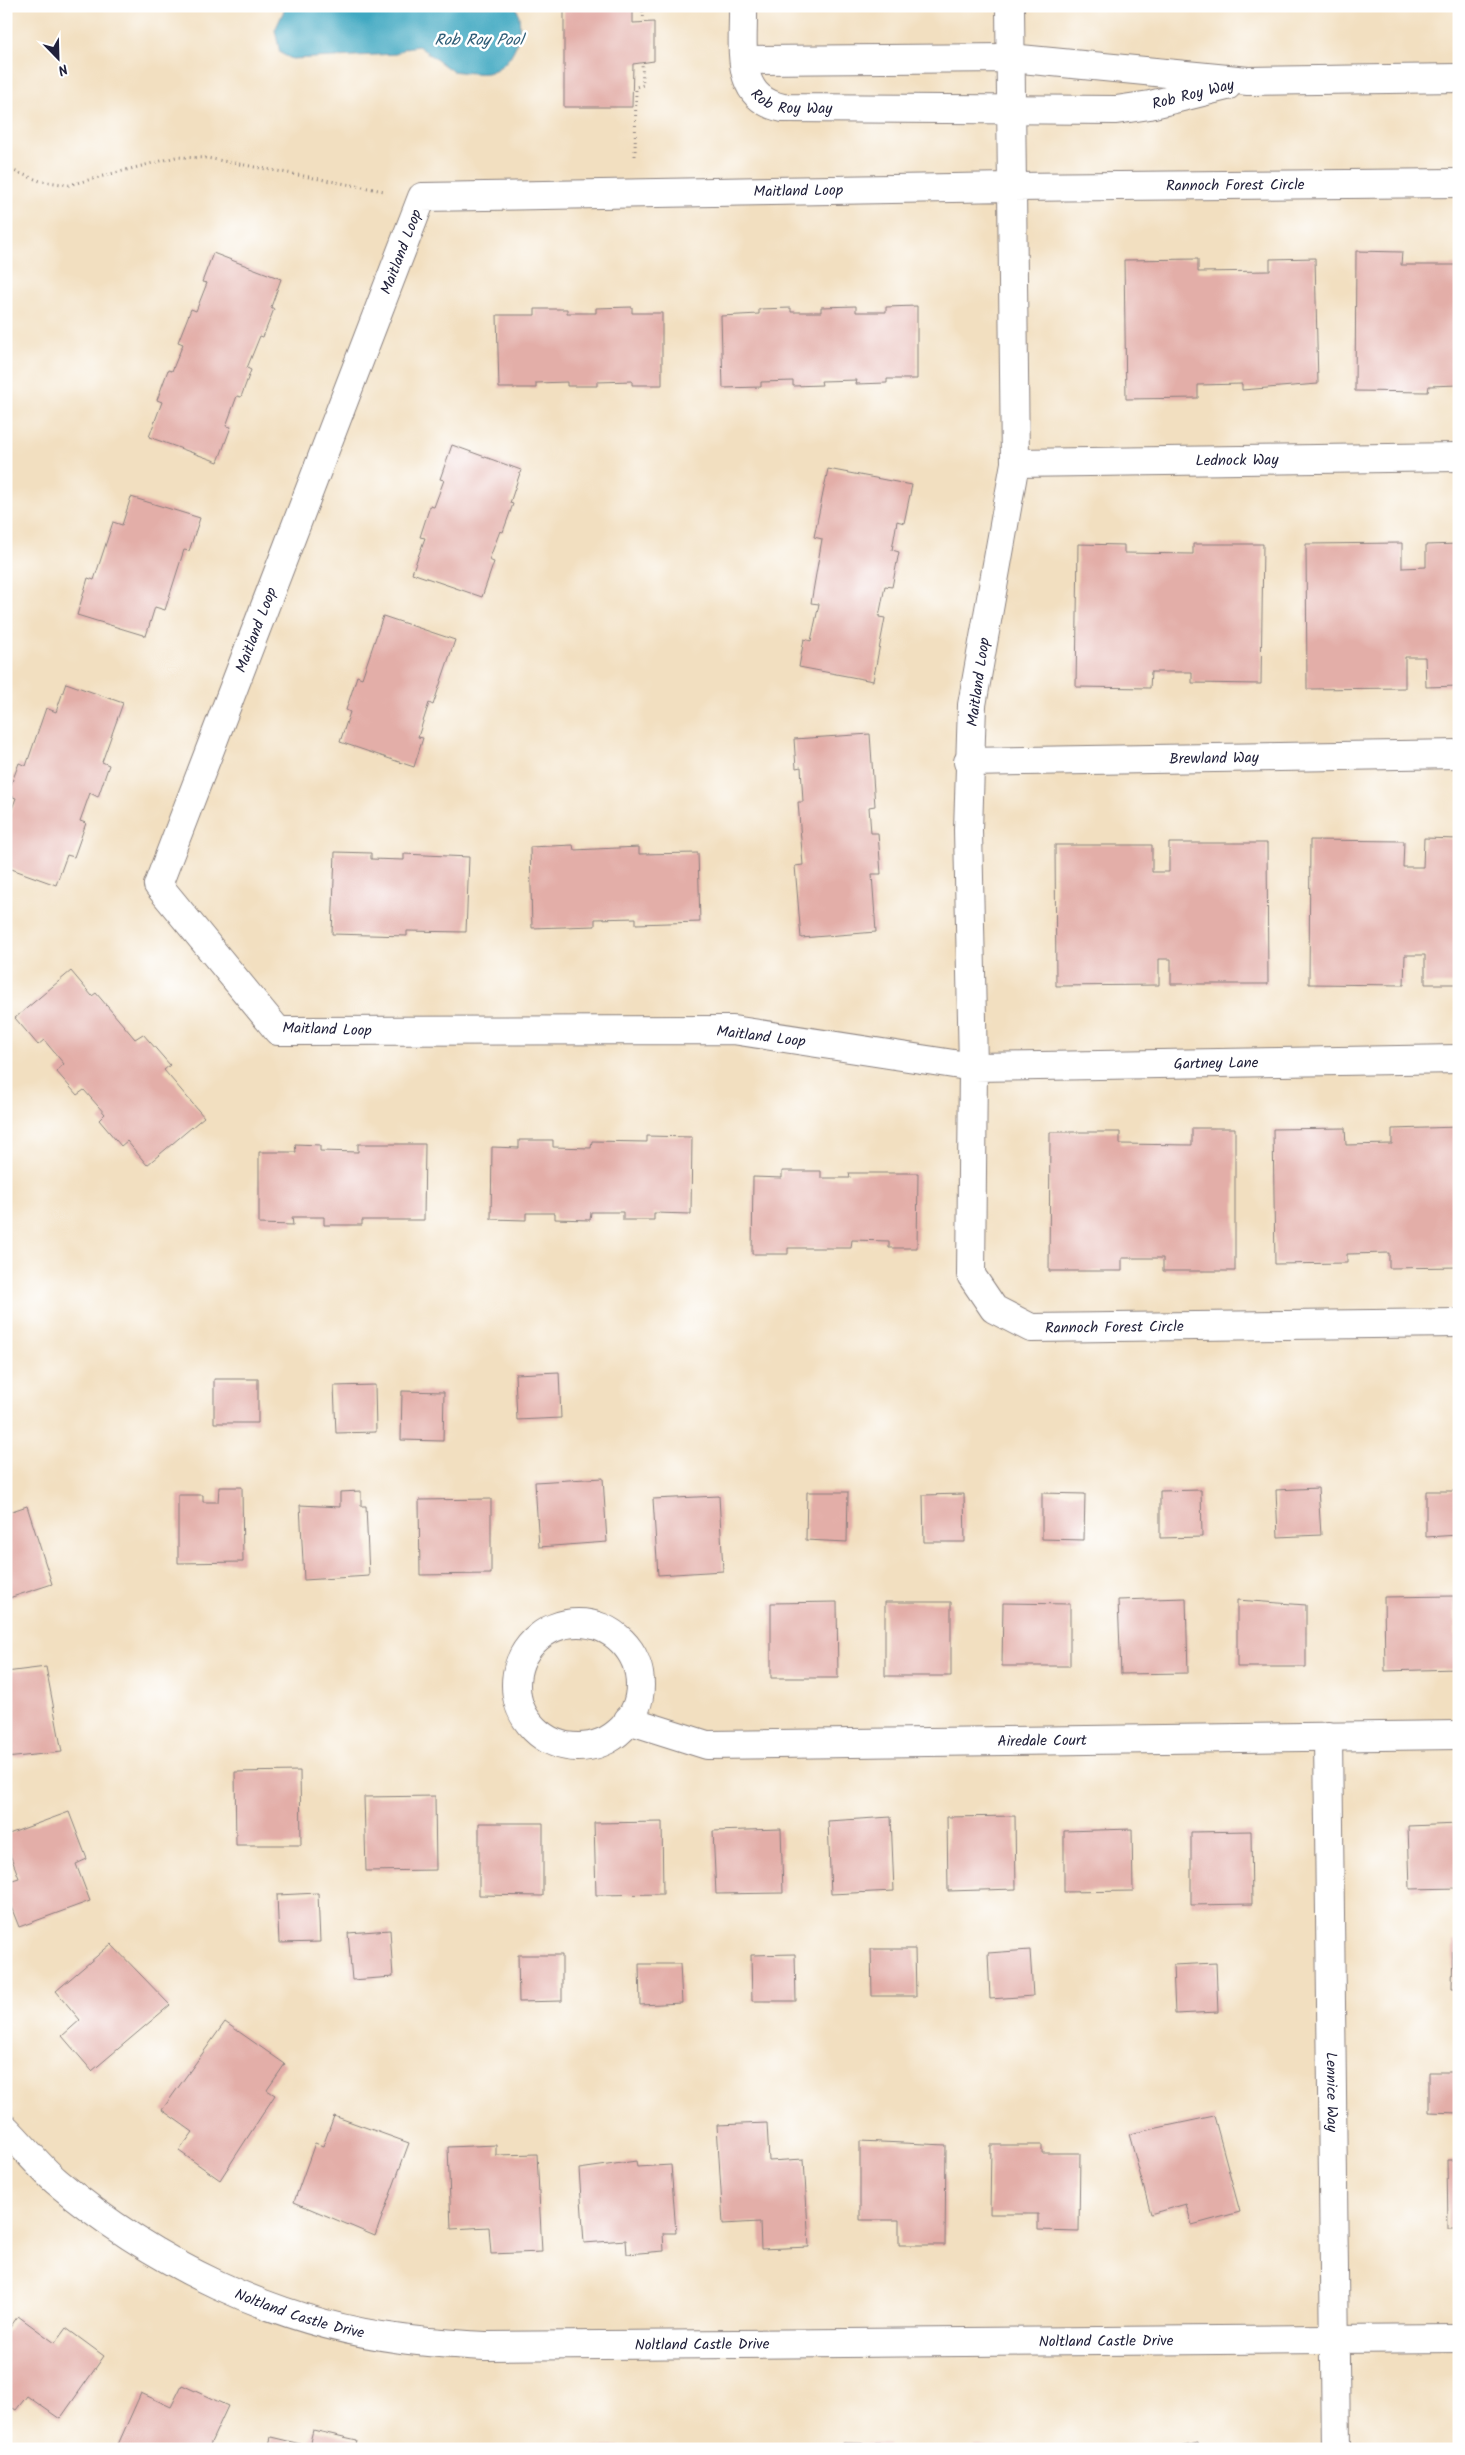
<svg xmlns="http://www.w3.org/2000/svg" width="1465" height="2455" viewBox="0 0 1465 2455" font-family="Kalam,sans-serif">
	<rect width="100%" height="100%" fill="#fff"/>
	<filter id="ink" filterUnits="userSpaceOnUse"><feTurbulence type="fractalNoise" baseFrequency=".02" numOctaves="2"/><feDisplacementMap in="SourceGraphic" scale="10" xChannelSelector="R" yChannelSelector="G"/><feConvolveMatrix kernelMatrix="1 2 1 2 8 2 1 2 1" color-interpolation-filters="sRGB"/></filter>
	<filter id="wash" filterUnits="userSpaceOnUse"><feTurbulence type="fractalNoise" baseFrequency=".0096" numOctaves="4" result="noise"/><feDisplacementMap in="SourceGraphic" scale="20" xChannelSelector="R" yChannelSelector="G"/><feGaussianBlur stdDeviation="1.12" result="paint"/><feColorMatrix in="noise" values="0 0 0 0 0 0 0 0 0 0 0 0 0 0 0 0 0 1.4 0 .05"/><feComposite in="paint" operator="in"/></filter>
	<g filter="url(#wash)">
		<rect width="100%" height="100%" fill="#f2dfc0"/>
		<path fill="#41a8c1" stroke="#32657e" d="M286,6H516C526,30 515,66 487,73C482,74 457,72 452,71C450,70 424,50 418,46L405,48L396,54L292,59L280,53L275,30Z"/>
		<g id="blocks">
			<path fill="#e3aea8" d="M564,6H633V23L654,22V61L633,64L632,107H564Z
				M1356,251L1402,252L1401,265H1459V385L1429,386L1428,392L1355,391Z
				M213,253L281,279L271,307L274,309L263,337L260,336L247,368L251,370L241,397L237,396L226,426L231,427L218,462L149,437L162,402L157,400L168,370L172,371L183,344L178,342L191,309L196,311L207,283L202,282Z
				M1315,258L1318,384L1242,390V384L1198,385V398L1126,399L1124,260L1198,259V272L1270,271V259Z
				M856,306V312H886V307L917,306V379H887V383L856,384L857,380L821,381L822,385L793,386V381L761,382V387L723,388L721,316L759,314V309L791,308V312H821V307Z
				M632,307V313H662V385H632V381L597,382V386H567V382L536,383V388H499L497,315H535V309H567V313H596V308Z
				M452,445L521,470L510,503L513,504L503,532L500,531L489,560L494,562L482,597L412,573L425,538L420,537L430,506L434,507L444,480L440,479Z
				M828,469L912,485L904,523L897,521L892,550L899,552L892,587L885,586L879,617L885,618L873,681L799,667L804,639L811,641L819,604L811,603L822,539L814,537Z
				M131,497L200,518L189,551L184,550L165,610L155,607L146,636L77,615L88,578L94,580L113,522L122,525Z
				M1402,543V568L1426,567V545L1459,544V686L1426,687L1425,657H1405V688L1307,689L1306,544Z
				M1078,544L1124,545V553L1193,554V544H1263L1261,684L1192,683V672H1151L1150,688L1076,687Z
				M383,616L455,640L433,705L429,703L418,737L423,738L414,767L340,742L350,712L346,710L357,676L362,678Z
				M66,683L123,703L102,762L109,765L98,797L90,793L80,821L86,823L74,857L67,855L56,885L6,867V825L16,798L7,795L19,763L26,766L46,708L56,712Z
				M870,734L875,806L869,807L871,833H878L881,874H872L876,932L801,938L795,866L803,865L798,802H803L801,767L796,768L794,739Z
				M1424,838L1459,839V984H1425V955H1405L1404,985L1309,984L1310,840L1404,841L1403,867H1423Z
				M1169,843H1267L1268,984H1171V959H1159V985L1056,986L1055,845H1152V872H1169Z
				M573,845L574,850L639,847V854L698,853L700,922L636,924V918L595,919V926L532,928L530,847Z
				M335,852L371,853V859L404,860V854L469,857L466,932L407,931V936L332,934Z
				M71,971L92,996L96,993L135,1039L143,1034L170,1065L164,1070L204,1117L147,1165L127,1141L121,1146L99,1120L105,1114L84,1090L77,1095L56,1071L64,1064L44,1040L38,1045L15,1018Z
				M1459,1127V1267L1389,1268V1253L1347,1254V1263L1275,1264L1273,1129L1345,1128L1346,1145L1392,1144V1129Z
				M1192,1128H1235V1271H1163V1258H1122V1271H1049L1050,1132H1120V1144L1192,1145Z
				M647,1136L692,1137L691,1214L654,1213V1220H623V1212H591L590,1220L555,1219V1213H526V1220L491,1219L492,1147L519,1148V1140H553V1147L591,1148L592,1141L647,1142Z
				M295,1144L320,1145V1151L358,1152V1144H425L424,1220H362V1225H324V1217H292L293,1225L259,1224V1152H296Z
				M782,1171H821V1178H850L849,1173H918L917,1248H889V1241L852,1240L851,1248H788V1254H752L753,1177L782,1178Z
				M559,1372L561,1418L517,1420L515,1374Z
				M214,1379H258V1423H214Z
				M375,1385L376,1432L336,1433L334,1386Z
				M402,1391L444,1392L443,1441L401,1440Z
				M603,1478L607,1542L539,1547L535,1482Z
				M219,1487H242L243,1562L178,1563V1495H203V1502H218Z
				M1318,1488L1321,1535L1278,1537L1276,1490Z
				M1201,1490L1202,1537L1160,1538V1491Z
				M361,1491V1506H366L369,1576L304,1580L300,1505L340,1507V1492Z
				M1426,1491H1459V1535L1426,1537Z
				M807,1492H848L847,1542L806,1540Z
				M1042,1493L1085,1494L1084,1540L1042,1539Z
				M964,1494L965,1542H924L923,1495Z
				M719,1496L723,1571L658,1575L653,1499Z
				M491,1499V1574L420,1575L419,1500Z
				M27,1506L52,1584L6,1599V1513Z
				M1454,1596L1456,1669L1385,1671L1384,1597Z
				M1186,1598L1188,1673L1121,1674L1118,1600Z
				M1237,1600L1306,1605V1667H1237Z
				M837,1602L838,1678H771V1603Z
				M885,1602H951V1676H885Z
				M1003,1603L1070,1604V1666H1002Z
				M46,1667L62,1752L6,1758V1672Z
				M300,1771L301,1845H236L235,1772Z
				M435,1796L436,1870L366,1871L364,1797Z
				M69,1812L87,1859L76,1864L90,1901L19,1927L6,1894V1882L19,1878L6,1844V1835Z
				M1015,1816L1016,1889L948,1891L947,1817Z
				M891,1817L894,1891L831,1894L828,1821Z
				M662,1822L663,1894L596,1895L594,1823Z
				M479,1823H543V1896L479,1895Z
				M1459,1824V1888L1410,1889L1408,1826Z
				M781,1829L783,1893L716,1894L713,1831Z
				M1132,1829L1133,1891L1064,1892V1831Z
				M1251,1831L1252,1904L1191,1905V1832Z
				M318,1893L320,1942L279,1943L277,1895Z
				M390,1930L393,1977L352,1980L348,1933Z
				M1453,1940L1459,1941V1988H1452Z
				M111,1944L170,2005L92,2071L62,2036L80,2020L56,1991Z
				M871,1949H915L916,1996H872Z
				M1030,1950L1033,1996L990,1999L988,1953Z
				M795,1954L796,2001H752L751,1955Z
				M518,1955H562V2001L519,2002Z
				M1216,1963L1218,2012L1175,2014L1173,1965Z
				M639,1964H680L682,2003L640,2005Z
				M225,2022L285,2064L267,2090L275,2095L220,2180L179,2151L193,2132L162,2110Z
				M1429,2072H1459V2113L1429,2112Z
				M334,2116L409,2143L375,2236L294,2202L315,2143L323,2146Z
				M1214,2116L1240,2212L1192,2225L1186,2204L1151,2214L1129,2134Z
				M767,2123L769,2161L804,2159L809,2247L761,2249L760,2222L723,2224L717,2125Z
				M860,2141L946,2145L945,2245H899V2220H860Z
				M496,2145V2155L537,2154L542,2252L491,2254L489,2227L451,2229L448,2147Z
				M991,2145H1042V2153H1080L1079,2231L1038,2230V2214H990Z
				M1447,2160H1459V2241H1457L1456,2229H1448Z
				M636,2161L637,2167L671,2165L676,2233H663L664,2251L627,2254L626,2240L584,2243L579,2169Z
				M18,2316L55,2343L66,2328L104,2356L60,2419L27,2396L16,2410L6,2404V2333Z
				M182,2385L228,2406L208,2449H116L141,2393L171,2407Z
				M313,2430L357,2440L355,2449H268L271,2437L309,2446Z
				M843,2443L888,2444V2449H843Z
				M1198,2443L1199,2449H1176V2448Z
				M620,2446V2449H591V2447Z
				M975,2446H1023V2449H975Z"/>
		</g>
	</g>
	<g filter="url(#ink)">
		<use href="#blocks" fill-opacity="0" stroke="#8a807e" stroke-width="1"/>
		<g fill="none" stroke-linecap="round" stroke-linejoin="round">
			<g stroke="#8a807e" stroke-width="30">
				<g id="minor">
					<path id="s1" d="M743,6C744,46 733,98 783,108L1116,110L1150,105L1227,86"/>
					<path id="s2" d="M1010,6L1015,463L972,705L968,830L973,1067L733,1030L278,1031L158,885L422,197L1012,187L1459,183"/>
					<path d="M744,60L1010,58L1248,81L1459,78"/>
					<path id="s3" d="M1015,463L1459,457"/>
					<path id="s4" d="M968,762L1459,754"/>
					<path id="s5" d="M1459,1059L973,1067L971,1275L994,1309L1031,1328L1459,1323"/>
					<circle cx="578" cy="1685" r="62"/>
					<path id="s6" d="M628,1720L707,1745L1459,1735"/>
					<path id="s7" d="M1328,1736L1336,2449"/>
					<path id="s8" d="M6,2129C23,2146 38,2165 56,2181C153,2263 275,2323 402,2339C430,2343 457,2344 485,2346L1459,2338"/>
				</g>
			</g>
			<path stroke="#8a807e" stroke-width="3" stroke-dasharray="1 4" stroke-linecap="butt" d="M642,6L644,21
				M635,156L636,87L643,85L642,62
				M6,168L40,181L69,185L176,157L207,158L384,191"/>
			<use href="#minor" stroke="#fff" stroke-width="28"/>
		</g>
	</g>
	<g text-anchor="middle" stroke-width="5" stroke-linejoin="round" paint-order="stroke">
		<g font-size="15" fill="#22223b" stroke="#fff">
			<text transform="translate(1193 94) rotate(-14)" y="5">Rob Roy Way</text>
			<text dy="5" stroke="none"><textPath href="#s1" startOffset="129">Rob Roy Way</textPath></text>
			<text dy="5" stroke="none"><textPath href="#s2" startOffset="3502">Rannoch Forest Circle</textPath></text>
			<text dy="5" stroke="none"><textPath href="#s2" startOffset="3065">Maitland Loop</textPath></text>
			<text dy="5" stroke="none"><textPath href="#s2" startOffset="2630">Maitland Loop</textPath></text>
			<text dy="5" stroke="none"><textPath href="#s3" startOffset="222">Lednock Way</textPath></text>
			<text dy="5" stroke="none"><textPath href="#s2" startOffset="2225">Maitland Loop</textPath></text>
			<text transform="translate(978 682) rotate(-82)" y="5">Maitland Loop</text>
			<text dy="5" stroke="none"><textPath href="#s4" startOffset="246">Brewland Way</textPath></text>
			<text transform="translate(327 1029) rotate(2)" y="5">Maitland Loop</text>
			<text transform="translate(761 1036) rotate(7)" y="5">Maitland Loop</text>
			<text transform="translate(1216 1063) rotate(-1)" y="5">Gartney Lane</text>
			<text dy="5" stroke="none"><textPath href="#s5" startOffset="860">Rannoch Forest Circle</textPath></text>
			<text dy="5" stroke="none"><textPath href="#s6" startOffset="418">Airedale Court</textPath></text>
			<text dy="5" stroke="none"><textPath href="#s7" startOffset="356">Lennice Way</textPath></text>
			<text dy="5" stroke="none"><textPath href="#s8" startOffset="352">Noltland Castle Drive</textPath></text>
			<text dy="5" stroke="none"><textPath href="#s8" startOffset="1162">Noltland Castle Drive</textPath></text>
			<text dy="5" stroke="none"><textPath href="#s8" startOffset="758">Noltland Castle Drive</textPath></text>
		</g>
		<g font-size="16" font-style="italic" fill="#305e77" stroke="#fff">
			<text x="479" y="45">Rob Roy Pool</text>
		</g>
	</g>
	<rect width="1465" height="2455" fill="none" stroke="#fff" stroke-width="25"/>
	<g transform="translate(58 58) rotate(157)" stroke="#ffffff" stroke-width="4" paint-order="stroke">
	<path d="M0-4L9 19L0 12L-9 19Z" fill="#22223b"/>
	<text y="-8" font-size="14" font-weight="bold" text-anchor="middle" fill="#22223b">N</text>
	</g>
</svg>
